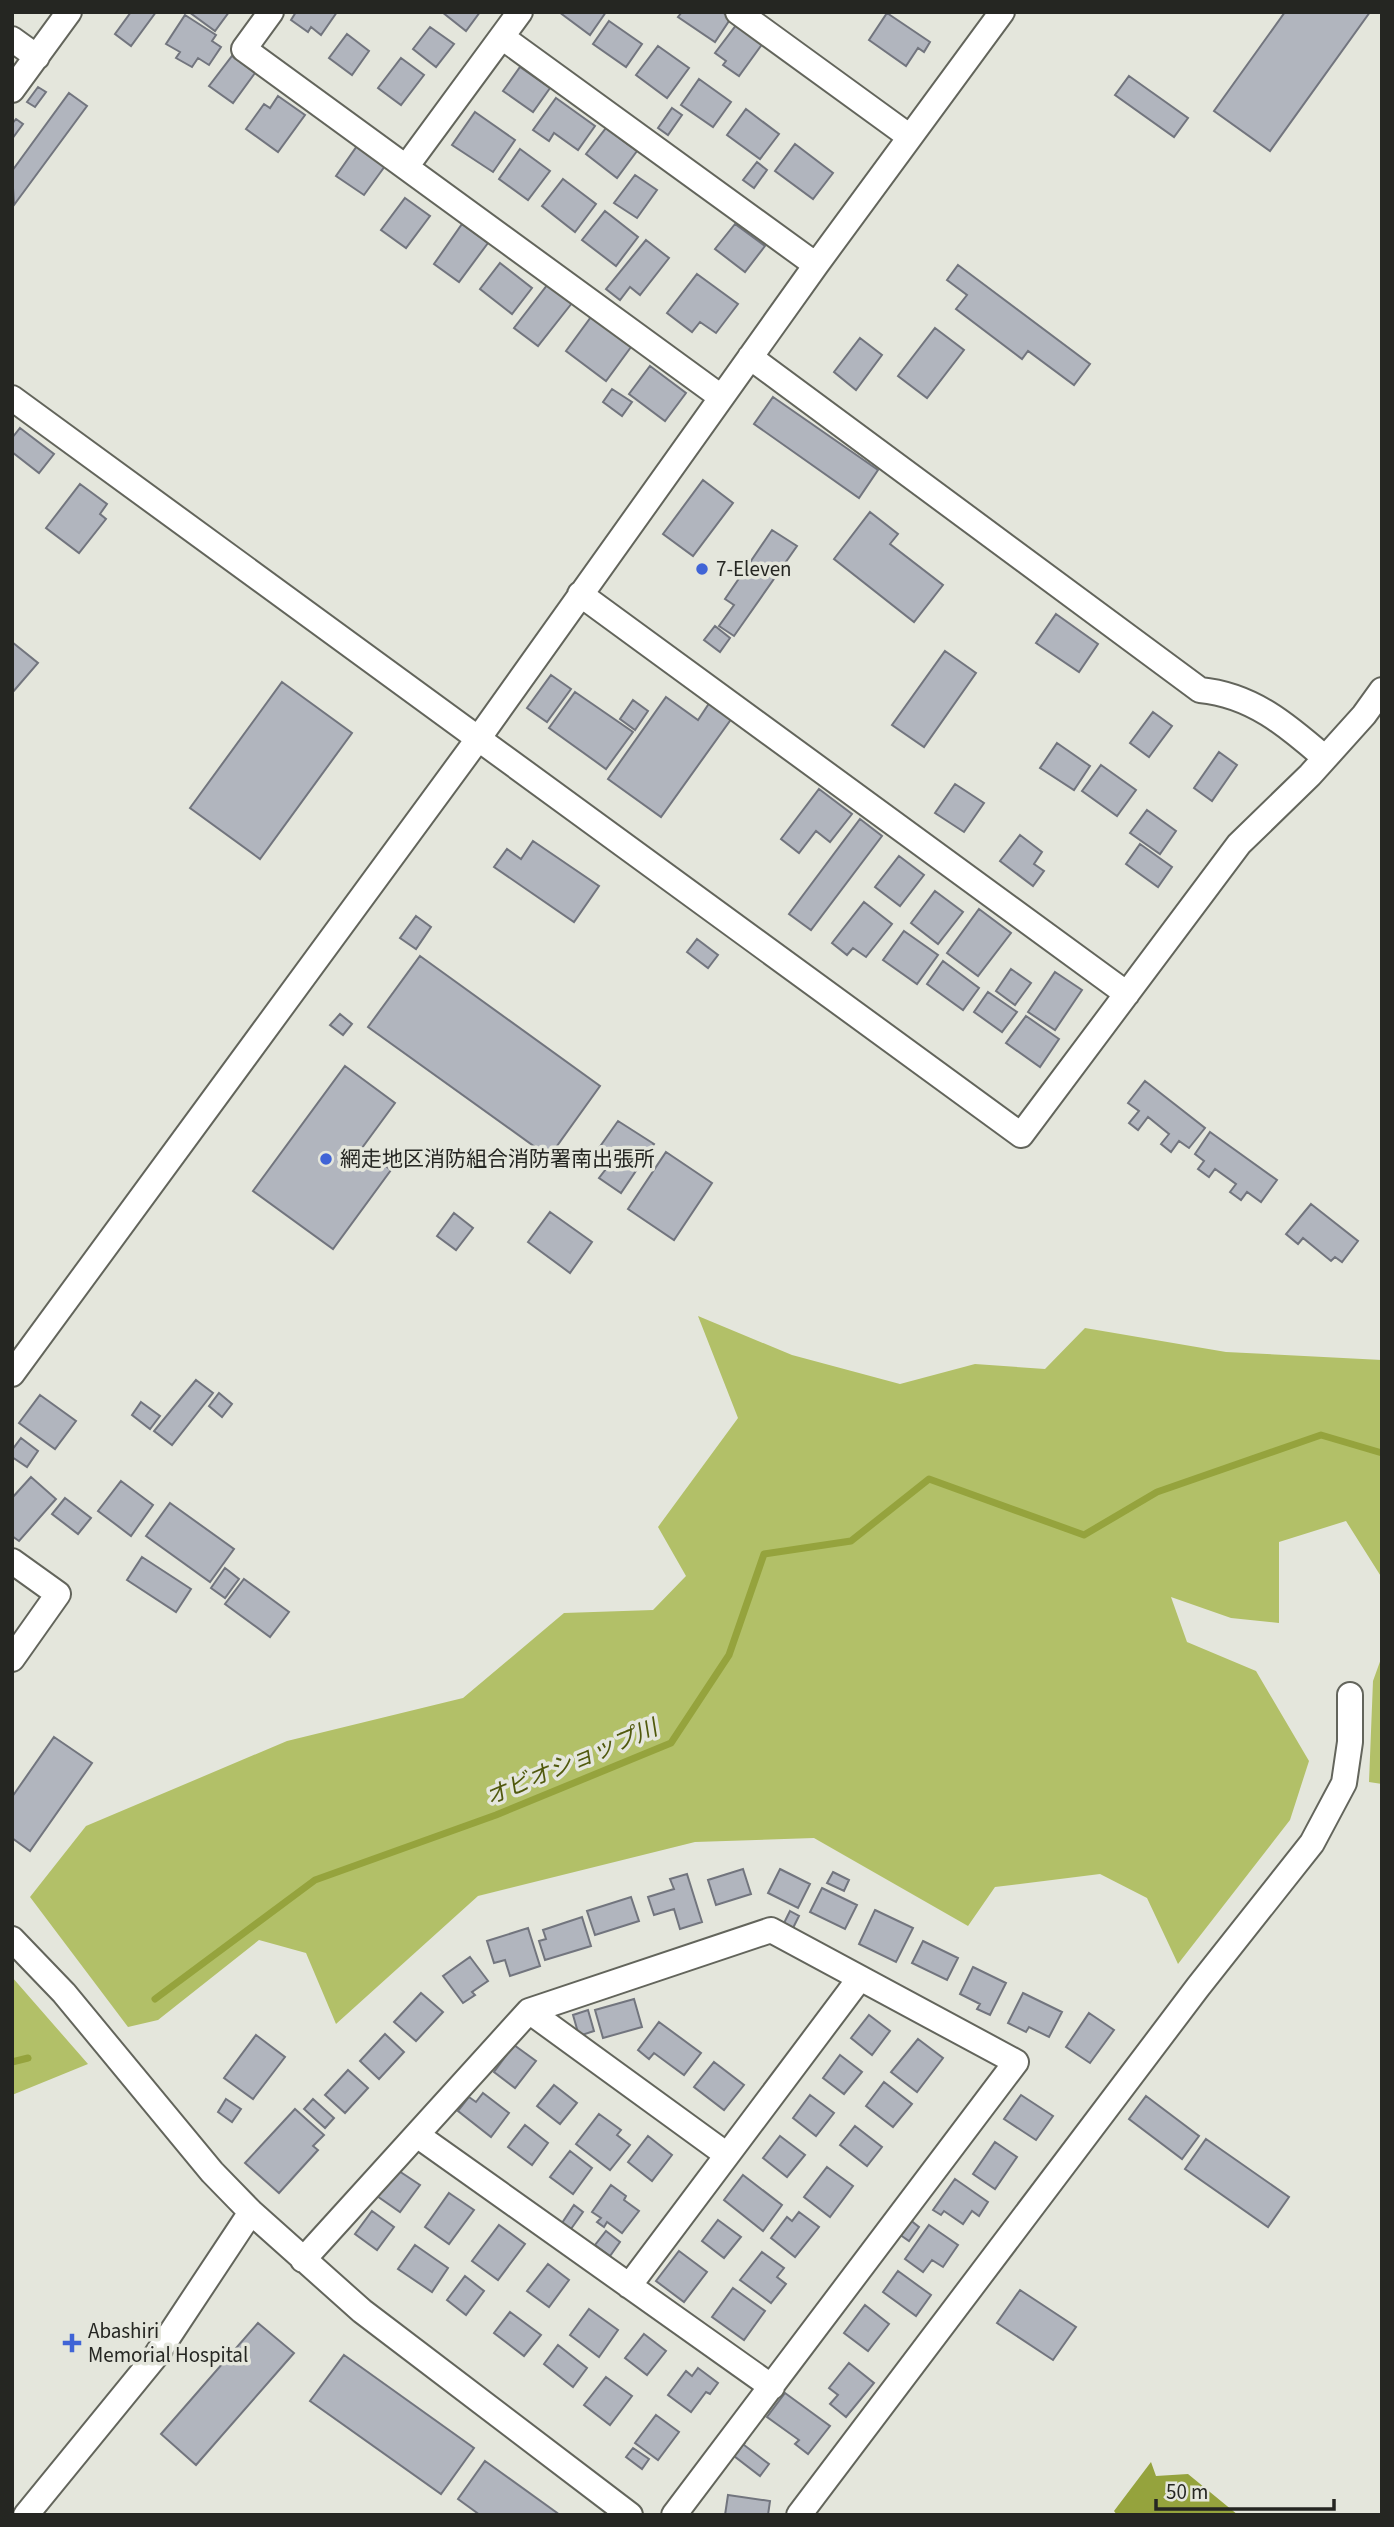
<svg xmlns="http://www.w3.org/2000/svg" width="1394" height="2527" viewBox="0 0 1394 2527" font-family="'Source Sans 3','Noto Sans JP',sans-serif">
	<rect width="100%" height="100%" fill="#e4e6dc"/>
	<path fill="#b2c068" d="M698,1316L792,1355L900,1384L975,1364L1045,1369L1085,1328L1226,1352L1382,1360V1578L1346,1521L1279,1542V1623L1231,1618L1171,1597L1187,1642L1256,1671L1309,1761L1290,1820L1178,1964L1147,1898L1100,1874L995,1887L968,1926L814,1838L695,1842L478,1896L336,2024L306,1953L259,1940L158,2020L128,2027L30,1897L86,1826L287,1741L463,1698L564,1613L653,1610L686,1576L658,1527L738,1418Z
		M1382,1656V1784L1369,1782L1373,1681Z
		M12,1977L88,2064L12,2095Z"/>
	<path fill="#95a33d" d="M1151,2462L1156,2476L1188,2474L1238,2515H1117L1114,2511Z"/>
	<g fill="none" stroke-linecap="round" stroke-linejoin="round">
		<path stroke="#95a33d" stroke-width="7" d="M155,1999L315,1880L496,1815L671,1743L729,1655L764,1554L851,1541L929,1479L1084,1535L1157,1492L1321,1435L1382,1453
			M12,2062L28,2058"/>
	</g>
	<path fill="#b1b5be" stroke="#72757e" stroke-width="2" d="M131,12H156L131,46L115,34Z
		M189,12H229L215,31Z
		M296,12H337L321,35L311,27L308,32L291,20Z
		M442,12H480L466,31Z
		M559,12H606L590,35Z
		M682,12H722L731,18L715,42L678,17Z
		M1285,12H1370L1270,151L1214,111Z
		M887,13L930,42L924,52L918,48L906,66L869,40Z
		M185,15L216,35L212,41L221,47L209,65L198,58L192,67L176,58L180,52L166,44Z
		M609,21L642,44L626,67L593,44Z
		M737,24L763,43L739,76L723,65L726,61L715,53Z
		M430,27L454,44L436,67L413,49Z
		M347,34L369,51L352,75L329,58Z
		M658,46L689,68L667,98L636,75Z
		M232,56L255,73L233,103L209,86Z
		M401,58L424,75L401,105L378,88Z
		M520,67L550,88L533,112L503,91Z
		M1129,76L1188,118L1174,137L1115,95Z
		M699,79L731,102L713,127L681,105Z
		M38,87L46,92L35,107L27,102Z
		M69,93L87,106L14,205L12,171Z
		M278,96L305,115L278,152L246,129L264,104L270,108Z
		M556,98L595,126L578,150L554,133L549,141L533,130Z
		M672,108L682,115L668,135L658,128Z
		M746,109L779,134L760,159L727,135Z
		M475,112L515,140L493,172L452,145Z
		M16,119L23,124L12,139V124Z
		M606,128L637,151L617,178L586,154Z
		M795,144L833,173L813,199L775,171Z
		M357,146L385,166L364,195L336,176Z
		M520,149L550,171L528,200L499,179Z
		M757,162L767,170L754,188L743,180Z
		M635,175L657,190L637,218L614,203Z
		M563,179L596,204L575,232L542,206Z
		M405,198L430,216L406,248L381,230Z
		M605,211L638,237L616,266L582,240Z
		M462,224L488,243L459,282L434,264Z
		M735,224L765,246L745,272L715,249Z
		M646,240L669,258L640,295L630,287L620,300L606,289Z
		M500,263L532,288L512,314L480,289Z
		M958,265L1090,364L1074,385L1028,351L1022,359L956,309L967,295L947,280Z
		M697,274L738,304L716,333L700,322L692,332L667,313Z
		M548,284L572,303L538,346L514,328Z
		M591,317L631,347L606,381L566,351Z
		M935,328L964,350L927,398L898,376Z
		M860,338L882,355L856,390L834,372Z
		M650,366L686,393L665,421L629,394Z
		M612,389L632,402L622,416L603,402Z
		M773,397L878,470L859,498L754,424Z
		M20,428L54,454L39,473L12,452V438Z
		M703,480L733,503L693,556L663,534Z
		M80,484L107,504L100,514L106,519L79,553L46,528Z
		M870,512L898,534L890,544L943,585L914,622L834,559Z
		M772,530L797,546L734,636L719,626L734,605L725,599Z
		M1056,614L1098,644L1079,672L1036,643Z
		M715,626L730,638L720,652L704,640Z
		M12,642L38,663L12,693Z
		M945,651L976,673L924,747L892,725Z
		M551,675L571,689L547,722L527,708Z
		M282,682L352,733L260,859L190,808Z
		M575,692L633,732L606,769L549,728Z
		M666,697L698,720L710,702L732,718L661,817L608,779Z
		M633,700L648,711L635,730L620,719Z
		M1153,712L1172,726L1149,757L1130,743Z
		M1057,743L1090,766L1074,790L1040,768Z
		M1219,752L1237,765L1212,801L1194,788Z
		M1101,765L1136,790L1117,816L1082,791Z
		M955,784L984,803L964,832L935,813Z
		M819,789L852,814L830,842L816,831L799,853L781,839Z
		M1147,810L1176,831L1160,854L1130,833Z
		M860,819L882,836L811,930L789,914Z
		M1020,835L1042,852L1034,864L1044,871L1033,886L1000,861Z
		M533,841L599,886L574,922L494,867L507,849L521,859Z
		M1140,844L1172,867L1158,887L1126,864Z
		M899,856L924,875L900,906L875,887Z
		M935,891L963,912L938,944L911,923Z
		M864,902L892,924L866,957L853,948L847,955L832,943Z
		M979,909L1011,933L978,976L947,953Z
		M416,916L431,927L416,949L400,938Z
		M904,931L938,955L917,984L883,960Z
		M697,939L718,955L708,968L687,952Z
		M420,956L600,1086L549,1157L368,1027Z
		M943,961L979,988L963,1010L927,984Z
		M1011,969L1031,983L1015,1005L996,991Z
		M1055,972L1082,990L1055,1030L1028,1012Z
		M988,992L1017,1012L1002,1032L974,1012Z
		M340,1014L352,1024L343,1035L330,1025Z
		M1026,1016L1059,1039L1040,1067L1006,1043Z
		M345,1066L395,1103L362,1148L391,1170L333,1249L253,1191Z
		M1145,1081L1205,1128L1189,1148L1179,1141L1171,1152L1161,1144L1169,1134L1148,1117L1138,1130L1129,1123L1139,1111L1128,1103Z
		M618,1121L654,1144L621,1193L599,1178L609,1165L594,1155Z
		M1210,1132L1277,1180L1261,1202L1247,1192L1241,1200L1230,1192L1236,1184L1215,1169L1209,1177L1198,1169L1204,1161L1195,1154Z
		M666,1152L712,1183L674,1240L628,1209Z
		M1311,1204L1358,1241L1342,1262L1335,1257L1331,1261L1303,1238L1298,1244L1286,1234Z
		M550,1212L592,1242L570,1273L528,1242Z
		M454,1213L473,1228L456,1250L437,1236Z
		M196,1380L213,1393L172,1445L154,1431Z
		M219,1393L232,1404L222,1417L209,1406Z
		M40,1395L76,1421L55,1449L19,1423Z
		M141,1402L160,1416L150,1429L132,1415Z
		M21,1438L38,1451L27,1467L12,1457V1450Z
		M31,1477L56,1499L19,1541L12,1536V1498Z
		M121,1481L153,1505L131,1536L98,1511Z
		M65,1498L91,1518L78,1534L52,1514Z
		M170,1503L234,1549L210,1582L146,1536Z
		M142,1557L191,1589L176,1612L127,1580Z
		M225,1568L239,1579L225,1598L211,1588Z
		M244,1579L289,1612L270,1637L225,1604Z
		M54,1737L92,1763L30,1851L12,1838V1797Z
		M743,1869L751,1894L716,1905L708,1880Z
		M780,1869L810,1884L798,1908L768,1893Z
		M833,1872L849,1880L844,1891L827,1883Z
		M687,1874L702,1922L680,1929L674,1909L654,1915L648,1897L674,1889L670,1879Z
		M822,1888L857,1905L845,1929L810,1912Z
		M631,1897L639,1921L595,1935L587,1911Z
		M875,1910L913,1928L896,1962L859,1944Z
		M790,1911L799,1916L792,1930L783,1925Z
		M582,1917L591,1946L545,1960L539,1941L546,1939L543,1930Z
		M528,1928L540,1966L510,1976L505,1960L494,1963L487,1941Z
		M923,1941L958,1958L947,1980L912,1963Z
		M470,1957L488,1981L472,1992L475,1995L463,2003L443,1976Z
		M973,1967L1006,1983L990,2015L977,2009L980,2004L960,1994Z
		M421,1993L443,2012L416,2041L394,2022Z
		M1023,1993L1062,2012L1049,2037L1029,2027L1026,2032L1008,2023Z
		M634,1999L642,2027L603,2038L595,2010Z
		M588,2010L594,2031L579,2036L573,2015Z
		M1089,2013L1114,2030L1090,2063L1066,2047Z
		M869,2015L890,2031L872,2055L851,2038Z
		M659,2022L701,2053L684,2075L654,2053L649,2059L638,2050Z
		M385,2034L404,2052L379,2079L360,2061Z
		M256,2035L285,2057L253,2099L224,2078Z
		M918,2039L943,2058L917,2092L891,2072Z
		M514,2045L536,2061L515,2088L494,2072Z
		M840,2055L862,2072L844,2094L823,2078Z
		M714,2062L744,2085L724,2110L694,2087Z
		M348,2070L368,2088L345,2113L325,2095Z
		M884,2082L912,2104L893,2127L866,2106Z
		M554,2085L577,2103L560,2124L537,2106Z
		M483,2093L509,2113L491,2137L458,2111L469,2097L476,2102Z
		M810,2095L834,2113L816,2136L793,2118Z
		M1021,2095L1053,2116L1036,2140L1004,2119Z
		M1146,2096L1199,2136L1182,2159L1129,2119Z
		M226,2099L241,2109L232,2122L218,2112Z
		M313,2099L334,2118L325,2128L304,2109Z
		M295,2109L324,2135L313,2146L318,2150L279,2193L245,2163Z
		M599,2114L621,2130L617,2135L630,2145L610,2170L576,2144Z
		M525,2125L548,2143L532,2165L508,2147Z
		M855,2126L882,2147L867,2166L840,2145Z
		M648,2136L672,2155L652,2181L628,2162Z
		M780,2136L805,2155L787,2177L763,2158Z
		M1206,2139L1289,2197L1268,2227L1185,2169Z
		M995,2142L1017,2157L995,2189L973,2174Z
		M570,2151L592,2168L573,2194L550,2177Z
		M827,2167L853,2186L830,2217L804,2197Z
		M396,2169L420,2185L400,2212L377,2196Z
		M743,2175L782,2205L763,2231L724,2200Z
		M955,2179L988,2202L979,2216L972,2211L963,2224L944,2211L941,2215L933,2210Z
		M611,2185L626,2196L624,2200L639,2211L622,2233L607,2222L604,2227L597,2222L601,2218L592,2212Z
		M449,2193L474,2210L449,2244L425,2227Z
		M574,2205L583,2212L571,2229L562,2223Z
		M372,2211L394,2227L377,2250L355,2234Z
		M799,2212L819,2227L795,2257L771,2238L787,2217L792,2221Z
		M909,2219L919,2227L909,2241L899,2234Z
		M718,2220L741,2237L724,2258L702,2241Z
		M499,2225L525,2244L498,2280L472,2261Z
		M929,2225L958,2245L943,2267L932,2260L923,2272L905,2259Z
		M606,2231L620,2242L610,2256L595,2245Z
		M415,2245L448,2268L432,2292L398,2269Z
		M679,2251L707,2272L684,2302L656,2281Z
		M762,2252L784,2268L777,2277L786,2284L771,2303L740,2280Z
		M548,2264L569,2280L549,2307L527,2291Z
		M898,2271L931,2295L916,2316L883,2292Z
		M465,2276L484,2291L466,2315L447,2300Z
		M733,2288L765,2311L744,2340L712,2317Z
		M1020,2290L1076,2327L1053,2360L997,2323Z
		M865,2305L889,2324L868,2351L844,2333Z
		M589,2309L618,2330L599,2357L570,2335Z
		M510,2312L541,2335L524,2356L494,2333Z
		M258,2323L294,2353L196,2465L161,2434Z
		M644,2334L666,2351L647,2375L625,2358Z
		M558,2345L587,2368L573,2387L544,2364Z
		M344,2355L474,2448L441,2494L310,2401Z
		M849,2363L874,2383L846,2417L830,2404L838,2395L829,2388Z
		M698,2368L718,2383L710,2394L706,2392L691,2412L668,2395L686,2371L692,2376Z
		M606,2377L632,2396L610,2425L584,2405Z
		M785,2393L830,2426L808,2454L795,2444L799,2440L767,2417Z
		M656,2415L679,2432L658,2460L635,2443Z
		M745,2442L744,2445L769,2464L760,2476L734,2456Z
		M633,2448L649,2459L642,2469L626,2457Z
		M485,2461L560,2515H480L458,2499Z
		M728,2495L770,2501L768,2515H725Z"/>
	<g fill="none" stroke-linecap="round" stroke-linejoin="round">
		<g stroke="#63655c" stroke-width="28">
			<path id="minor" d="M271,12L244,49L721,397
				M738,12L910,137
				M502,37L816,265
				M12,39L37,57
				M12,90L69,12
				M406,167L520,12
				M750,357L1200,690C1252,695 1287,725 1325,758
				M12,398L1021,1135L1239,844L1310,775L1364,715L1382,690
				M580,594L1127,994
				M12,1374L478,739L816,265L1002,12
				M12,1561L58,1594L12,1659
				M12,1939L64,1993L212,2172L251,2212L362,2311L630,2515
				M529,2011L727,2155
				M417,2135L772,2387
				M303,2260L529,2011L771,1930L1016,2062L674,2515
				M629,2286L860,1978
				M26,2515L155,2357L251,2212
				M799,2515L1198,1987L1312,1843L1344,1783L1350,1742V1695"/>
		</g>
		<use href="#minor" stroke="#fff" stroke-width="24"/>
	</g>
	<g fill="#4064d6" stroke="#e4e6dc" stroke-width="2.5">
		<circle cx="702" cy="569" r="7"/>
		<circle cx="326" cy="1159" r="7"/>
		<path d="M68.5 2332.5h7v7h7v7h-7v7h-7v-7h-7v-7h7z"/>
	</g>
	<g text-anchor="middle" stroke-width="7" stroke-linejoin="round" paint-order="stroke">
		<g font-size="21" fill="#252622" stroke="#e4e6dc" text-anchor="start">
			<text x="716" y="576">7-Eleven</text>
			<text x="340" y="1166">網走地区消防組合消防署南出張所</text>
			<text x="88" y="2338">Abashiri<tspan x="88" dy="24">Memorial Hospital</tspan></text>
		</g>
		<g font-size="23" font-style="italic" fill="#50590d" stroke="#e4e6dc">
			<text transform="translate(571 1762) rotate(-23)" y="8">オビオショップ川</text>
		</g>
	</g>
	<rect width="1394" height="2527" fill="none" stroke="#252622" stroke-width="28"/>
	<path d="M1156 2499v10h178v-10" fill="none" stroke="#252622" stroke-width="3.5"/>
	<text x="1166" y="2499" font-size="21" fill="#252622" stroke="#e4e6dc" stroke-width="5" paint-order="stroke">50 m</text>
</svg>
